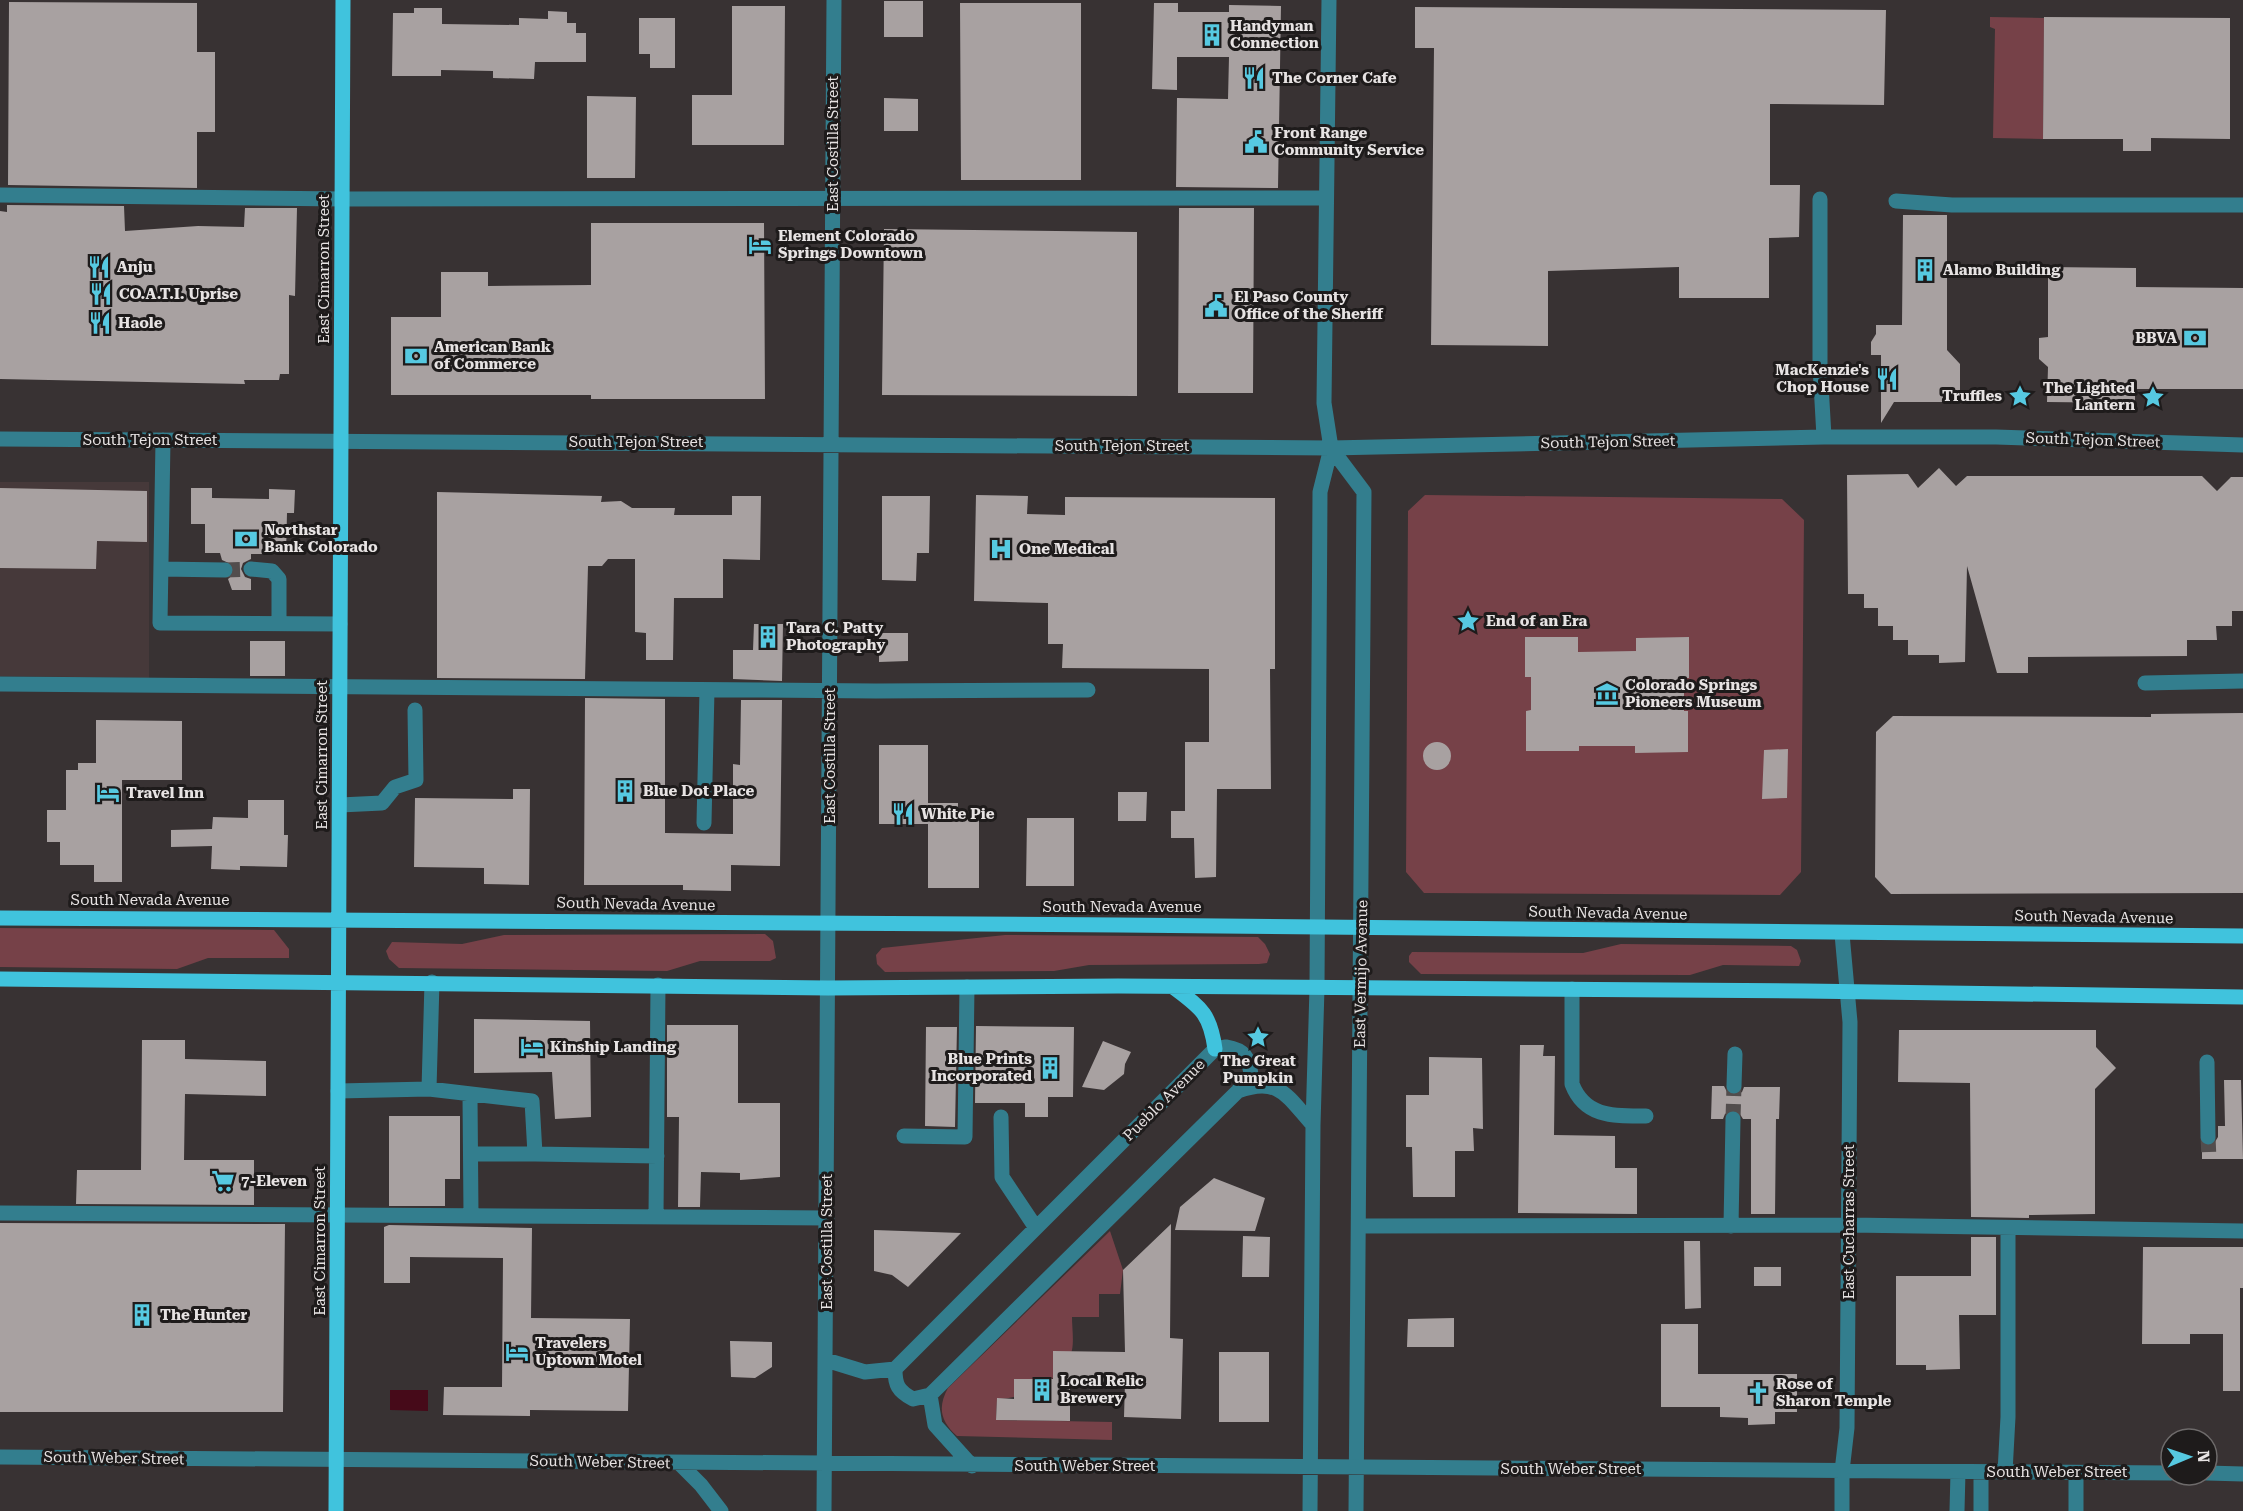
<svg xmlns="http://www.w3.org/2000/svg" width="2243" height="1511" viewBox="0 0 2243 1511" font-family="'Roboto Serif',serif">
	<rect width="100%" height="100%" fill="#383233"/>
	<path fill="#46393a" d="M0,482H149V678L0,676Z"/>
	<path fill="#764148" d="M1990,17L2044,18L2043,139L1993,138L1995,29L1990,27Z
		M1425,495L1782,499L1804,520L1801,872L1780,895L1424,893L1406,872L1408,511Z
		M0,928L274,930L289,949V958H208L177,969L0,967Z
		M765,934L773,941L776,958L770,961H700L667,971L399,968L389,959L386,951L392,942L462,944L504,935Z
		M1005,935L1258,937L1265,944L1270,954L1267,963L1259,964L1089,965L1054,971L885,972L877,964L876,955L882,948Z
		M1621,944L1791,946L1797,950L1801,961L1799,966L1723,965L1690,975L1421,974L1409,962V956L1412,952L1583,953Z
		M1110,1231L1123,1270L1120,1294H1099V1317H1072C1072,1327 1074,1340 1072,1350C1065,1380 1023,1399 997,1399L996,1420L1112,1422V1440L957,1436C941,1422 937,1408 948,1388Z"/>
	<path fill="#460a19" d="M390,1390H428V1411L390,1410Z"/>
	<path fill="#a8a1a1" d="M884,1H923V37H884Z
		M9,2L197,3V52H215V132H197V188L8,185Z
		M960,3H1081V180H961Z
		M1154,3H1178V12H1229V5L1281,6L1278,188L1176,187L1177,98L1228,99L1229,57H1177V90L1152,89Z
		M732,6H785L784,145H692V95H732Z
		M1415,7L1886,10L1884,105L1770,104V185H1800L1799,237L1769,238V298H1679V267L1548,271V346L1431,345L1434,48H1415Z
		M414,8H442V24L519,25V18L548,19V11L567,12V23H576V33H586V62H535L534,79L493,78V71L441,70V76H392L393,13H414Z
		M2044,17L2230,18V139L2151,138V151H2123V139H2043Z
		M639,18H675V68H650V54H639Z
		M587,96L636,97L635,178H587Z
		M884,98L918,99V131H884Z
		M7,205L124,206L125,231L198,226L244,227L245,208H297L295,296L289,295V374H280L279,380H244L245,384L0,379V211L7,212Z
		M1179,208H1254L1253,393H1178Z
		M1903,215H1947V350L1960,364V402H1894L1881,423V355H1871V342L1876,334V325H1902Z
		M591,223H764L765,399H591V395H391V317H441V272H488V286L591,285Z
		M884,229L1137,232V396L882,395Z
		M2048,267L2136,268V287L2243,288V389H2135V403L2047,402L2048,367L2039,359V338L2048,337Z
		M1939,468L1956,486L1967,476H2202L2217,491L2231,477H2243V611H2232V626H2216L2217,640H2187V656L2028,657V673H1997L1967,566L1965,662L1939,663V655H1908V640H1893V626H1878V608H1864V594H1848L1847,475L1908,474L1918,488Z
		M0,488L147,491V542L97,541L96,569L0,568Z
		M191,488H212V498L269,499V489L295,490L294,513H287L286,554H251V559L243,563L241,569L245,577L251,579V590H232L228,579L234,574L233,565L222,560L220,553H205V524H191Z
		M437,492L602,496L601,502L621,501L632,508H675L674,515H732V496H761L760,560L723,559V598H674L673,660H646V633L635,632V559H608L602,566H588L585,679L437,678Z
		M976,495L1028,496L1027,514L1065,515V497L1275,498V669H1270L1271,789H1217L1216,877L1195,878L1194,838H1171V811H1185V742H1209V669L1062,668L1063,644H1048V603L974,601Z
		M882,496H930L929,553H917L916,581L882,580Z
		M754,624H783L782,681L733,679V650H753Z
		M879,633H908V661L879,662Z
		M1525,637H1578V652L1636,651V638L1689,637V678H1684V711H1688V752L1635,753V746H1579V751H1526V711L1531,710V677H1525Z
		M250,641H285V676H250Z
		M585,698L665,699V833L733,834V764L740,765L741,700H782L780,866L731,865V891L683,890V885H584Z
		M2243,713V893L1891,894L1875,877L1876,732L1893,716L2151,717V714Z
		M96,720L182,721V780H122V882H94V865H60V842H47V810H66V770H78V763H96Z
		M1423 756a14 14 0 1 1 28 0a14 14 0 1 1-28 0Z
		M879,745H928V803H958V816H979V888H928V824H879Z
		M1788,749L1787,798L1762,799L1764,750Z
		M513,789H530L529,885L484,884V868L414,867L415,798L513,799Z
		M1118,792H1147L1146,821H1118Z
		M248,800H284V835H288L287,867L240,866V870L211,869L212,846L171,847V830L212,829L213,817L248,818Z
		M1027,818H1074V886H1026Z
		M474,1019L590,1021L591,1117L555,1119L552,1072L474,1073Z
		M667,1025H738V1103H780V1177L740,1180V1173L701,1172L700,1207H678L679,1117H667Z
		M976,1026L1074,1027L1073,1097H1048V1117H1025V1103H975Z
		M926,1027H957L955,1127L925,1126Z
		M1899,1030H2096V1047L2116,1068L2095,1089V1214L2029,1215V1218L1971,1217L1970,1083L1898,1082Z
		M142,1040H185V1059L266,1061V1096L185,1094L184,1160H254V1205L76,1204L77,1170H141Z
		M1103,1041L1131,1052L1125,1064L1124,1074L1104,1090L1082,1087Z
		M1520,1045H1544L1543,1056H1555L1554,1135L1615,1136V1168H1637V1214L1518,1213Z
		M1429,1057L1482,1058L1483,1129L1473,1128L1474,1151H1455V1197H1413L1412,1147H1406V1095H1429Z
		M2224,1080H2241L2243,1159H2202V1144L2213,1145L2218,1137V1126H2225Z
		M1712,1086H1724L1728,1094L1734,1096L1742,1092L1744,1087H1780L1779,1119H1776L1775,1214H1751V1119H1743L1738,1111L1733,1109L1725,1114L1723,1119H1711Z
		M389,1116H460V1179H445V1206H389Z
		M1214,1178L1265,1198L1255,1231L1175,1230L1180,1207Z
		M0,1223L285,1224L283,1412H0Z
		M1171,1224L1170,1338L1183,1339L1181,1419L1124,1417L1125,1382L1070,1381V1421L996,1420L997,1398L1014,1399V1379H1053V1351L1125,1352L1123,1270Z
		M389,1225L532,1228L531,1318L630,1319L628,1411L530,1410V1416L443,1415L444,1387H502L503,1258L410,1257V1283H384V1227Z
		M874,1230L961,1233L908,1287L892,1275L874,1271Z
		M1243,1236L1270,1237L1269,1277H1242Z
		M1971,1237H1996V1315H1959L1960,1369L1926,1370V1365H1896V1276H1971Z
		M1684,1241H1700L1701,1308L1685,1309Z
		M2143,1247H2243V1288H2240V1391H2223V1334H2190V1344H2142Z
		M1754,1267H1781V1286H1754Z
		M1454,1318V1347H1407L1408,1319Z
		M1661,1324H1698V1374H1797V1412H1775V1424L1748,1425V1418L1720,1417V1407H1661Z
		M730,1341L772,1342V1367L755,1378L731,1377Z
		M1219,1352H1269V1422H1219Z"/>
	<g fill="none" stroke-linecap="round" stroke-linejoin="round">
		<path stroke="#524d4d" stroke-width="15" stroke-dasharray="15 8" stroke-linecap="butt" d="M225,570L251,569
			M1733,1119L1734,1086
			M2208,1137L2209,1159"/>
		<path stroke="#337e8e" stroke-width="15" d="M0,195L343,199L1326,198
			M1820,199V366L1824,437
			M1896,201L1952,205H2243
			M0,439L1331,448L1824,437H1996L2243,445
			M163,440L160,623L340,624
			M1331,448L1364,492L1356,1511
			M161,569L225,570
			M251,569L272,571L279,579V623
			M2145,683L2243,681
			M0,684L876,691L1088,690
			M340,805L382,803L395,787L416,780L415,710
			M704,823L707,690
			M432,982L429,1089L532,1101L535,1154H471
			M1572,989V1084C1585,1118 1615,1116 1646,1116
			M1226,1047C1244,1050 1249,1057 1251,1075L1238,1091L930,1395L913,1399C898,1391 895,1385 895,1369L1215,1049Z
			M2207,1062L2208,1137
			M1734,1086L1735,1054
			M338,1091L429,1089
			M1238,1091C1279,1076 1287,1096 1313,1125
			M470,1096L471,1215
			M1001,1117L1002,1177L1036,1228
			M904,1136L965,1137L967,987
			M535,1154L657,1156
			M0,1213L827,1218
			M656,1216L658,985
			M1360,1226L1850,1225L2243,1231
			M1731,1226L1733,1119
			M826,1360L865,1372L895,1369
			M930,1395L935,1425L972,1466
			M0,1457L2171,1473
			M679,1463L701,1485L721,1511
			M2005,1472L2008,1417V1229
			M2207,1473L2243,1474
			M824,1511L834,0
			M1310,1511L1313,1125L1317,988L1320,492L1331,448L1324,403L1329,0
			M1842,1511V1471L1847,1428L1850,1022L1842,934
			M1957,1511L1958,1472
			M1981,1511V1472
			M2076,1511V1473"/>
		<path stroke="#40c3dd" stroke-width="15" d="M0,918L1120,925L2243,936
			M0,979L828,988L1118,986L1805,991L2243,997
			M1173,987C1201,1008 1210,1013 1215,1049
			M336,1511L343,0"/>
	</g>
	<defs>
		<g id="building-bare" transform="scale(1.8)"><path d="M-4-6H4V6H1V3H-1V6H-4ZM-2.5-4.3h1.7v1.8h-1.7ZM.8-4.3h1.7v1.8H.8ZM-2.5-1h1.7V.8h-1.7ZM.8-1h1.7V.8H.8Z" fill="#56c9e1" stroke="#1e1b1b" stroke-width="2.5" paint-order="stroke"/></g>
		<g id="restaurant-bare" transform="scale(1.8)"><path d="M-5-6h1v4h1v-4h1v4h1v-4h1v5L-1.5 .5V6h-2V.5L-5-1ZM5-6V6H3V1.5H1.5Q1.5-4 5-6Z" fill="#56c9e1" stroke="#1e1b1b" stroke-width="2.5" paint-order="stroke"/></g>
		<g id="civic-bare" transform="scale(1.8)"><path d="M-.6-6.5H3V-4.5H.6V-3L4-1V1h2V6H-6V1h2V-1L-.6-3ZM-1.2 2.5V6h2.4V2.5Z" fill="#56c9e1" stroke="#1e1b1b" stroke-width="2.5" paint-order="stroke"/></g>
		<g id="hotel-bare" transform="scale(1.8)"><path d="M-6-4.5h1.5V1H6V5H4.5V3h-9V5H-6ZM-4 0a1.8 1.8 0 1 1 3.6 0ZM.5 0V-2.5h3Q6-2.5 6 0Z" fill="#56c9e1" stroke="#1e1b1b" stroke-width="2.5" paint-order="stroke"/></g>
		<g id="bank-bare" transform="scale(1.8)"><path d="M-6-4H6V4H-6ZM0-2.3a2.3 2.3 0 1 0 0 4.6a2.3 2.3 0 1 0 0-4.6Z" fill="#56c9e1" stroke="#1e1b1b" stroke-width="2.5" paint-order="stroke"/></g>
		<g id="sight-bare" transform="scale(1.8)"><path d="M0-6L1.8-2.2L6-1.7L2.9 1.2L3.7 5.4L0 3.3L-3.7 5.4L-2.9 1.2L-6-1.7L-1.8-2.2Z" fill="#56c9e1" stroke="#1e1b1b" stroke-width="2.5" paint-order="stroke"/></g>
		<g id="hospital-bare" transform="scale(1.8)"><path d="M-5-5h3v3.5h4V-5h3V5h-3V1.5h-4V5h-3Z" fill="#56c9e1" stroke="#1e1b1b" stroke-width="2.5" paint-order="stroke"/></g>
		<g id="museum-bare" transform="scale(1.8)"><path d="M0-6L6-3V-2H-6V-3ZM-5-1h2V3h-2ZM-1-1h2V3h-2ZM3-1h2V3H3ZM-6 4H6V6H-6Z" fill="#56c9e1" stroke="#1e1b1b" stroke-width="2.5" paint-order="stroke"/></g>
		<g id="supermarket-bare" transform="scale(1.8)"><path d="M-6-5.5h2.5l.6 2H6L4.5 2H-2.5L-4.4-4H-6ZM-1.5 3.2a1.3 1.3 0 1 0 .1 0ZM3 3.2a1.3 1.3 0 1 0 .1 0Z" fill="#56c9e1" stroke="#1e1b1b" stroke-width="2.5" paint-order="stroke"/></g>
		<g id="church-bare" transform="scale(1.8)"><path d="M-1.2-6h2.4v3.5h3.3v2.4h-3.3V6h-2.4V-.1h-3.3v-2.4h3.3Z" fill="#56c9e1" stroke="#1e1b1b" stroke-width="2.5" paint-order="stroke"/></g>
	</defs>
	<g fill-rule="evenodd">
		<use href="#building-bare" x="1212" y="35"/>
		<use href="#restaurant-bare" x="1254" y="78"/>
		<use href="#civic-bare" x="1256" y="142"/>
		<use href="#hotel-bare" x="760" y="245"/>
		<use href="#restaurant-bare" x="99" y="267"/>
		<use href="#building-bare" x="1925" y="270"/>
		<use href="#restaurant-bare" x="101" y="294"/>
		<use href="#civic-bare" x="1216" y="306"/>
		<use href="#restaurant-bare" x="100" y="323"/>
		<use href="#bank-bare" x="2195" y="338"/>
		<use href="#bank-bare" x="416" y="356"/>
		<use href="#restaurant-bare" x="1887" y="379"/>
		<use href="#sight-bare" x="2020" y="396"/>
		<use href="#sight-bare" x="2153" y="397"/>
		<use href="#bank-bare" x="246" y="539"/>
		<use href="#hospital-bare" x="1001" y="549"/>
		<use href="#sight-bare" x="1468" y="621"/>
		<use href="#building-bare" x="768" y="637"/>
		<use href="#museum-bare" x="1607" y="694"/>
		<use href="#building-bare" x="625" y="791"/>
		<use href="#hotel-bare" x="108" y="793"/>
		<use href="#restaurant-bare" x="903" y="814"/>
		<use href="#sight-bare" x="1258" y="1037"/>
		<use href="#hotel-bare" x="532" y="1047"/>
		<use href="#building-bare" x="1050" y="1068"/>
		<use href="#supermarket-bare" x="223" y="1181"/>
		<use href="#building-bare" x="142" y="1315"/>
		<use href="#hotel-bare" x="517" y="1352"/>
		<use href="#building-bare" x="1042" y="1390"/>
		<use href="#church-bare" x="1758" y="1393"/>
	</g>
	<g text-anchor="middle" stroke-width="6" stroke-linejoin="round" paint-order="stroke">
		<g font-size="15" font-weight="bold" fill="#e7e3e3" stroke="#1e1b1b" text-anchor="start">
			<text x="1230" y="31">Handyman<tspan x="1230" dy="17">Connection</tspan></text>
			<text x="1272" y="83">The Corner Cafe</text>
			<text x="1274" y="138">Front Range<tspan x="1274" dy="17">Community Service</tspan></text>
			<text x="778" y="241">Element Colorado<tspan x="778" dy="17">Springs Downtown</tspan></text>
			<text x="117" y="272">Anju</text>
			<text x="1943" y="275">Alamo Building</text>
			<text x="119" y="299">CO.A.T.I. Uprise</text>
			<text x="1234" y="302">El Paso County<tspan x="1234" dy="17">Office of the Sheriff</tspan></text>
			<text x="118" y="328">Haole</text>
			<text x="2177" y="343" text-anchor="end">BBVA</text>
			<text x="434" y="352">American Bank<tspan x="434" dy="17">of Commerce</tspan></text>
			<text x="1869" y="375" text-anchor="end">MacKenzie's<tspan x="1869" dy="17">Chop House</tspan></text>
			<text x="2135" y="393" text-anchor="end">The Lighted<tspan x="2135" dy="17">Lantern</tspan></text>
			<text x="2002" y="401" text-anchor="end">Truffles</text>
			<text x="264" y="535">Northstar<tspan x="264" dy="17">Bank Colorado</tspan></text>
			<text x="1019" y="554">One Medical</text>
			<text x="1486" y="626">End of an Era</text>
			<text x="786" y="633">Tara C. Patty<tspan x="786" dy="17">Photography</tspan></text>
			<text x="1625" y="690">Colorado Springs<tspan x="1625" dy="17">Pioneers Museum</tspan></text>
			<text x="643" y="796">Blue Dot Place</text>
			<text x="126" y="798">Travel Inn</text>
			<text x="921" y="819">White Pie</text>
			<text x="550" y="1052">Kinship Landing</text>
			<text x="1032" y="1064" text-anchor="end">Blue Prints<tspan x="1032" dy="17">Incorporated</tspan></text>
			<text x="1258" y="1066" text-anchor="middle">The Great<tspan x="1258" dy="17">Pumpkin</tspan></text>
			<text x="241" y="1186">7-Eleven</text>
			<text x="160" y="1320">The Hunter</text>
			<text x="535" y="1348">Travelers<tspan x="535" dy="17">Uptown Motel</tspan></text>
			<text x="1060" y="1386">Local Relic<tspan x="1060" dy="17">Brewery</tspan></text>
			<text x="1776" y="1389">Rose of<tspan x="1776" dy="17">Sharon Temple</tspan></text>
		</g>
		<g font-size="15" fill="#e7e3e3" stroke="#1e1b1b">
			<text transform="translate(833 144) rotate(-90)" y="5">East Costilla Street</text>
			<text transform="translate(324 269) rotate(-90)" y="5">East Cimarron Street</text>
			<text x="150" y="445">South Tejon Street</text>
			<text transform="translate(2093 440) rotate(2)" y="5">South Tejon Street</text>
			<text x="636" y="447">South Tejon Street</text>
			<text transform="translate(1608 442) rotate(-1)" y="5">South Tejon Street</text>
			<text x="1122" y="451">South Tejon Street</text>
			<text transform="translate(322 755) rotate(-90)" y="5">East Cimarron Street</text>
			<text transform="translate(830 756) rotate(-90)" y="5">East Costilla Street</text>
			<text x="150" y="905">South Nevada Avenue</text>
			<text transform="translate(636 904) rotate(1)" y="5">South Nevada Avenue</text>
			<text x="1122" y="912">South Nevada Avenue</text>
			<text transform="translate(1608 913) rotate(1)" y="5">South Nevada Avenue</text>
			<text transform="translate(2094 917) rotate(1)" y="5">South Nevada Avenue</text>
			<text transform="translate(1361 974) rotate(-89)" y="5">East Vermijo Avenue</text>
			<text transform="translate(1164 1100) rotate(-45)" y="5">Pueblo Avenue</text>
			<text transform="translate(1849 1222) rotate(-90)" y="5">East Cucharras Street</text>
			<text transform="translate(320 1241) rotate(-90)" y="5">East Cimarron Street</text>
			<text transform="translate(827 1242) rotate(-90)" y="5">East Costilla Street</text>
			<text transform="translate(114 1458) rotate(1)" y="5">South Weber Street</text>
			<text transform="translate(600 1462) rotate(1)" y="5">South Weber Street</text>
			<text x="1085" y="1471">South Weber Street</text>
			<text x="1571" y="1474">South Weber Street</text>
			<text x="2057" y="1477">South Weber Street</text>
		</g>
	</g>
	<g transform="translate(2189 1457) rotate(88)"><circle r="28" fill="#1e1b1b" stroke="#6e6b6b" stroke-width="1.5"/>
	<path d="M0-4.5L10 22L0 15L-10 22Z" fill="#56c9e1"/>
	<text y="-9" font-size="16" font-weight="bold" text-anchor="middle" fill="#e7e3e3">N</text>
	</g>
</svg>
